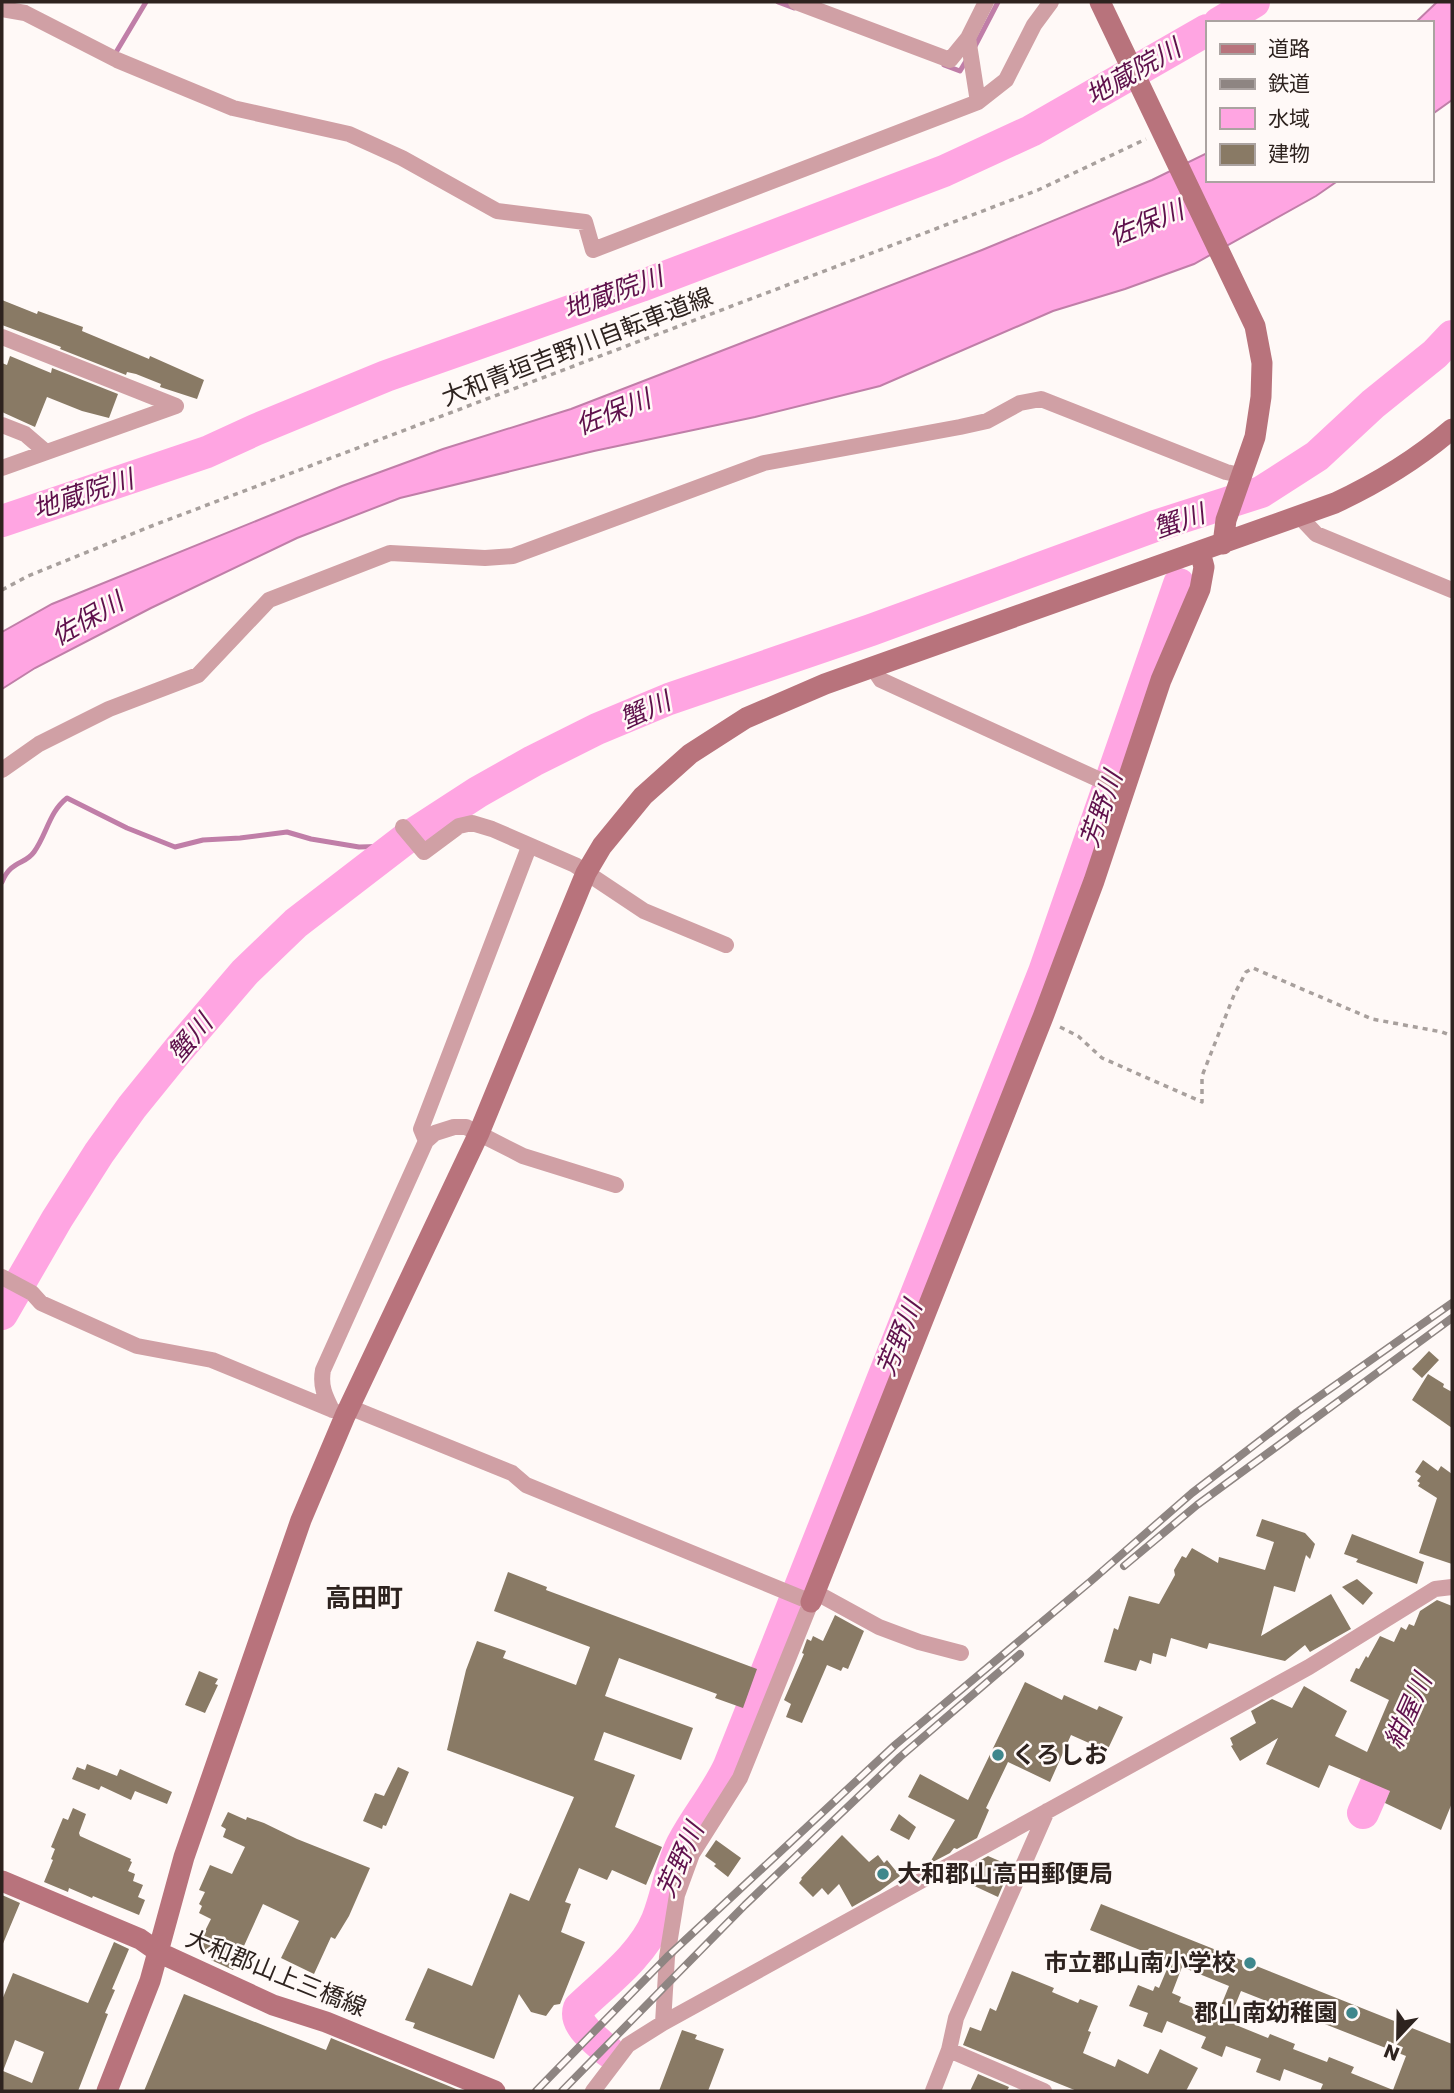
<svg xmlns="http://www.w3.org/2000/svg" width="1454" height="2093" viewBox="0 0 1454 2093" font-family="Poppins,'Noto Sans JP',sans-serif">
	<rect width="100%" height="100%" fill="#fff9f7"/>
	<path fill="#ffa5e2" stroke="#c07ea8" stroke-width="2" d="M1437,2H1452V100L1431,115V23H1415Z
		M1207,153V180H1339L1316,196L1194,264L1125,289L1053,311L880,386L755,417L594,451L400,498L297,538L151,608L35,668L2,689V632L52,604L342,486L443,449L571,409L982,250L1152,180Z"/>
	<g fill="none" stroke-linecap="round" stroke-linejoin="round">
		<path stroke="#c07ea8" stroke-width="5" d="M778,2L794,8
			M973,50L998,2
			M115,54L146,2
			M944,65L960,71L966,61
			M2,882C11,860 25,865 34,852C47,834 49,812 67,798L127,828L175,847L203,840L240,838L287,832L311,839L359,847L396,846"/>
		<path stroke="#ffa5e2" stroke-width="32" d="M1219,23L1254,2
			M2,521L207,452L255,430L386,376L641,286L944,171L1031,131L1207,30
			M2,1314L57,1219L99,1153L132,1107L179,1049L245,972L296,923L404,840L478,792L533,761L597,729L669,699L871,630L1155,526L1261,492L1317,456L1373,404L1435,354L1452,336
			M1363,1813L1392,1747
			M609,2052C597,2041 573,2025 579,2008C606,1982 642,1956 657,1920C667,1895 670,1868 682,1844C696,1817 716,1794 729,1766L1044,972L1179,584"/>
	</g>
	<path fill="#897a65" fill-rule="evenodd" d="M2,300L37,314L38,311L83,327L82,331L149,359L150,356L204,380L197,399L160,387L161,384L136,374L127,372L126,375L60,349L61,347L2,325Z
		M10,356L51,373L52,368L118,394L109,418L82,411L47,397L35,427L2,412V363L7,365Z
		M1429,1351L1439,1360L1422,1378L1412,1369Z
		M1428,1374L1444,1384L1443,1387L1452,1392V1428L1412,1400Z
		M1423,1460L1438,1471L1441,1466L1452,1474V1564L1419,1553L1437,1498L1418,1486L1420,1483L1417,1481L1421,1476L1415,1472Z
		M1262,1519L1305,1533L1315,1544L1310,1559L1306,1555L1295,1592L1274,1586L1261,1636L1331,1594L1351,1629L1310,1652L1305,1645L1285,1661L1209,1643L1207,1649L1171,1638L1166,1657L1153,1653L1151,1664L1140,1660L1136,1671L1104,1662L1114,1628L1118,1630L1129,1596L1159,1604L1175,1575L1174,1570L1182,1556L1186,1558L1192,1548L1218,1563L1219,1557L1265,1570L1274,1542L1256,1536Z
		M1352,1534L1424,1562L1417,1584L1356,1562L1358,1559L1344,1554Z
		M508,1572L547,1587L546,1590L757,1669L743,1708L715,1698L717,1694L619,1658L605,1696L693,1728L681,1760L604,1732L594,1760L635,1775L615,1827L662,1847L646,1885L612,1870L607,1880L579,1868L565,1902L571,1904L561,1932L585,1942L560,2004L554,2005L546,2016L531,2012L519,1994L494,2059L413,2028L415,2023L405,2020L428,1968L472,1986L510,1893L529,1901L574,1797L447,1750L466,1670L477,1641L506,1651L503,1658L576,1685L590,1647L494,1611Z
		M1357,1579L1373,1593L1363,1605L1342,1587Z
		M1437,1600L1452,1606V1803L1441,1830L1385,1803L1390,1791L1329,1765L1319,1788L1266,1764L1278,1738L1240,1761L1231,1746L1233,1745L1230,1738L1256,1723L1251,1711L1272,1699L1292,1708L1304,1686L1347,1711L1335,1736L1367,1752L1389,1700L1350,1681L1356,1668L1359,1669L1366,1656L1368,1658L1380,1636L1394,1642L1401,1627L1406,1630L1409,1624L1414,1626L1420,1611Z
		M835,1615L864,1631L848,1669L843,1667L841,1671L827,1665L802,1723L786,1717L791,1704L784,1700L804,1654L802,1653L807,1639L811,1641L813,1636L823,1641Z
		M199,1671L218,1679L215,1684L218,1685L205,1713L185,1705Z
		M1025,1682L1062,1700L1064,1695L1097,1710L1099,1706L1123,1717L1107,1751L1071,1735L1050,1782L1008,1762L986,1808L989,1810L977,1838L957,1849L954,1848L950,1853L929,1864L955,1820L908,1797L920,1774L968,1800Z
		M87,1764L117,1776L120,1769L172,1792L167,1804L135,1791L131,1800L101,1786L99,1790L72,1779L77,1767L85,1770Z
		M398,1767L409,1772L386,1826L383,1825L382,1829L363,1821L375,1793L384,1796Z
		M73,1808L86,1814L79,1833L80,1836L131,1859L130,1861L132,1862L128,1871L135,1874L133,1881L143,1885L138,1897L145,1900L139,1915L93,1896L92,1898L69,1888L68,1892L44,1882L53,1860L51,1859L55,1849L51,1847L63,1818L68,1820Z
		M228,1812L246,1820L247,1817L264,1823L297,1839L370,1868L349,1916L335,1939L331,1937L314,1974L281,1958L299,1921L263,1904L233,1970L211,1960L213,1955L197,1947L211,1919L199,1913L202,1906L199,1904L205,1892L199,1890L210,1865L232,1874L245,1847L223,1837L226,1829L221,1826Z
		M899,1814L916,1827L909,1840L890,1830Z
		M842,1835L869,1862L878,1855L884,1863L887,1860L900,1876L880,1891L852,1907L839,1884L828,1895L822,1888L813,1897L799,1883L802,1879L801,1878Z
		M716,1840L741,1858L728,1877L714,1866L716,1864L705,1856Z
		M988,1856L1011,1866L998,1897L970,1884L973,1877L970,1876L977,1862Z
		M2,1895L20,1903L2,1946Z
		M1101,1904L1452,2044V2091H1320L1323,2084L1284,2069L1280,2081L1256,2072L1261,2059L1226,2046L1222,2057L1201,2048L1206,2037L1167,2021L1162,2033L1143,2026L1148,2013L1129,2006L1138,1985L1153,1991L1155,1986L1159,1988L1170,1962L1090,1930ZM1182,1967L1229,1986L1218,2013L1211,2010L1209,2014L1179,2002L1181,1997L1172,1993ZM1241,1991L1406,2056L1393,2090L1351,2073L1354,2067L1329,2057L1327,2062L1293,2049L1295,2044L1270,2034L1268,2038L1236,2025L1238,2021L1230,2018Z
		M114,1942L129,1949L112,1989L115,1990L105,2013L108,2014L78,2091H2V2000L13,1973L88,2003ZM15,2040L44,2052L32,2083L3,2071Z
		M1012,1971L1054,1988L1052,1992L1078,2003L1080,1999L1098,2006L1088,2031L1091,2032L1083,2053L1115,2067L1118,2059L1148,2074L1160,2049L1198,2068L1186,2091H1077L963,2045L970,2027L981,2031L990,2008L996,2011Z
		M184,1994L326,2050L331,2038L461,2091H144Z
		M682,2030L697,2035L695,2039L724,2049L708,2091H659Z
		M978,2074L1009,2087L1007,2091H970Z"/>
	<g fill="none" stroke-linecap="round" stroke-linejoin="round">
		<path stroke="#a8a09d" stroke-width="3.5" stroke-dasharray="5 5" stroke-linecap="butt" d="M2,590L28,576L149,527L1038,190L1146,139
			M1060,1027L1078,1036L1102,1058L1202,1102V1076L1234,995L1246,972L1253,968L1372,1019L1442,1032L1452,1036"/>
		<path stroke="#d0a0a5" stroke-width="16" d="M796,2L950,60L968,38
			M2,9L25,13L117,60L233,108L349,134L402,158L497,211L585,222L593,250L978,102L1006,80L1034,25L1051,2
			M978,102L968,38L986,2
			M2,337L176,406L2,468
			M2,425L25,434L46,452
			M1300,517L1316,534L1452,590
			M873,668L881,680L1124,791
			M2,770L39,744L109,709L198,675L269,600L390,553L485,558L513,556L764,463L960,427L987,421L1020,403L1041,399L1226,472L1240,475
			M403,827L424,852L459,826L472,823L492,829L575,865L644,911L726,945
			M426,1141L421,1129L529,847
			M2,1277L32,1293L41,1303L137,1346L212,1360L333,1410
			M349,1407L512,1473L526,1485L811,1602L740,1778L692,1854L677,1895L667,1957L663,2023
			M332,1410C325,1396 320,1386 323,1370L426,1141L435,1133L454,1127H466L523,1156L616,1185
			M815,1592L879,1627L919,1642L961,1653
			M949,2050L1044,2091
			M593,2091L628,2045L663,2023L1309,1667L1435,1589L1452,1587
			M933,2091L949,2050L956,2018L1047,1811"/>
		<path stroke="#b8737c" stroke-width="21" d="M1100,2L1255,326L1262,363L1261,397L1255,437L1226,520L1223,544
			M811,1602L1043,1017L1094,881L1161,680L1200,589L1204,567L1200,552
			M2,1881L140,1939L160,1953L273,2005L326,2022L495,2091
			M107,2091L150,1981L184,1857L301,1520L345,1416L479,1133L586,873L602,846L643,796L690,754L746,718L825,684L1335,503C1378,483 1417,459 1452,429"/>
		<g stroke="#8e8582" stroke-width="8">
			<path id="rail" d="M1124,1566L1197,1505L1452,1318
				M536,2091L667,1957L895,1745L1091,1581L1192,1493L1297,1412L1452,1303
				M562,2091L745,1905L900,1757L1020,1654"/>
		</g>
		<use href="#rail" stroke="#fff9f7" stroke-width="5" stroke-dasharray="16" stroke-linecap="butt"/>
	</g>
	<g fill="#3f878c" stroke="#fff9f7" stroke-width="2.5">
		<circle cx="998" cy="1755" r="7"/>
		<circle cx="883" cy="1874" r="7"/>
		<circle cx="1250" cy="1963" r="7"/>
		<circle cx="1352" cy="2013" r="7"/>
	</g>
	<g text-anchor="middle" stroke-width="5" stroke-linejoin="round" paint-order="stroke">
		<g font-size="24" fill="#2e231f" stroke="#fff9f7">
			<text transform="translate(577 347) rotate(-21)" y="8">大和青垣吉野川自転車道線</text>
			<text transform="translate(276 1973) rotate(22)" y="8">大和郡山上三橋線</text>
		</g>
		<g font-size="24" font-weight="bold" fill="#2e231f" stroke="#fff9f7" text-anchor="start">
			<text x="1012" y="1763">くろしお</text>
			<text x="897" y="1882">大和郡山高田郵便局</text>
			<text x="1236" y="1971" text-anchor="end">市立郡山南小学校</text>
			<text x="1338" y="2021" text-anchor="end">郡山南幼稚園</text>
		</g>
		<g font-size="26" font-style="italic" fill="#5f114c" stroke="#fff9f7">
			<text transform="translate(1133 72) rotate(-30)" y="9">地蔵院川</text>
			<text transform="translate(1146 223) rotate(-22)" y="9">佐保川</text>
			<text transform="translate(613 293) rotate(-20)" y="9">地蔵院川</text>
			<text transform="translate(613 412) rotate(-22)" y="9">佐保川</text>
			<text transform="translate(83 494) rotate(-18)" y="9">地蔵院川</text>
			<text transform="translate(1179 521) rotate(-19)" y="9">蟹川</text>
			<text transform="translate(87 619) rotate(-30)" y="9">佐保川</text>
			<text transform="translate(645 710) rotate(-24)" y="9">蟹川</text>
			<text transform="translate(1101 809) rotate(-71)" y="9">芳野川</text>
			<text transform="translate(190 1038) rotate(-50)" y="9">蟹川</text>
			<text transform="translate(899 1338) rotate(-68)" y="9">芳野川</text>
			<text transform="translate(1408 1711) rotate(-66)" y="9">紺屋川</text>
			<text transform="translate(680 1860) rotate(-66)" y="9">芳野川</text>
		</g>
		<g font-size="26" font-weight="bold" fill="#2e231f" stroke="#fff9f7">
			<text x="364" y="1607">高田町</text>
		</g>
	</g>
	<rect width="1454" height="2093" fill="none" stroke="#2e231f" stroke-width="7"/>
	<rect x="1206" y="21" width="228" height="161" fill="#fff9f7" stroke="#aba3a1" stroke-width="2"/>
	<rect x="1220" y="44" width="35" height="10" fill="#b8737c" stroke="#aba3a1" stroke-width="2"/>
	<text x="1268" y="56" font-size="21" fill="#2e231f">道路</text>
	<rect x="1220" y="79" width="35" height="10" fill="#8e8582" stroke="#aba3a1" stroke-width="2"/>
	<text x="1268" y="91" font-size="21" fill="#2e231f">鉄道</text>
	<rect x="1220" y="108" width="35" height="21" fill="#ffa5e2" stroke="#aba3a1" stroke-width="2"/>
	<text x="1268" y="126" font-size="21" fill="#2e231f">水域</text>
	<rect x="1220" y="144" width="35" height="21" fill="#897a65" stroke="#aba3a1" stroke-width="2"/>
	<text x="1268" y="161" font-size="21" fill="#2e231f">建物</text>
	<g transform="translate(1398 2037) rotate(202)" stroke="#fff9f7" stroke-width="5" paint-order="stroke">
	<path d="M0-5L12 26L0 18L-12 26Z" fill="#2e231f"/>
	<text y="-10" font-size="19" font-weight="bold" text-anchor="middle" fill="#2e231f">N</text>
	</g>
</svg>
